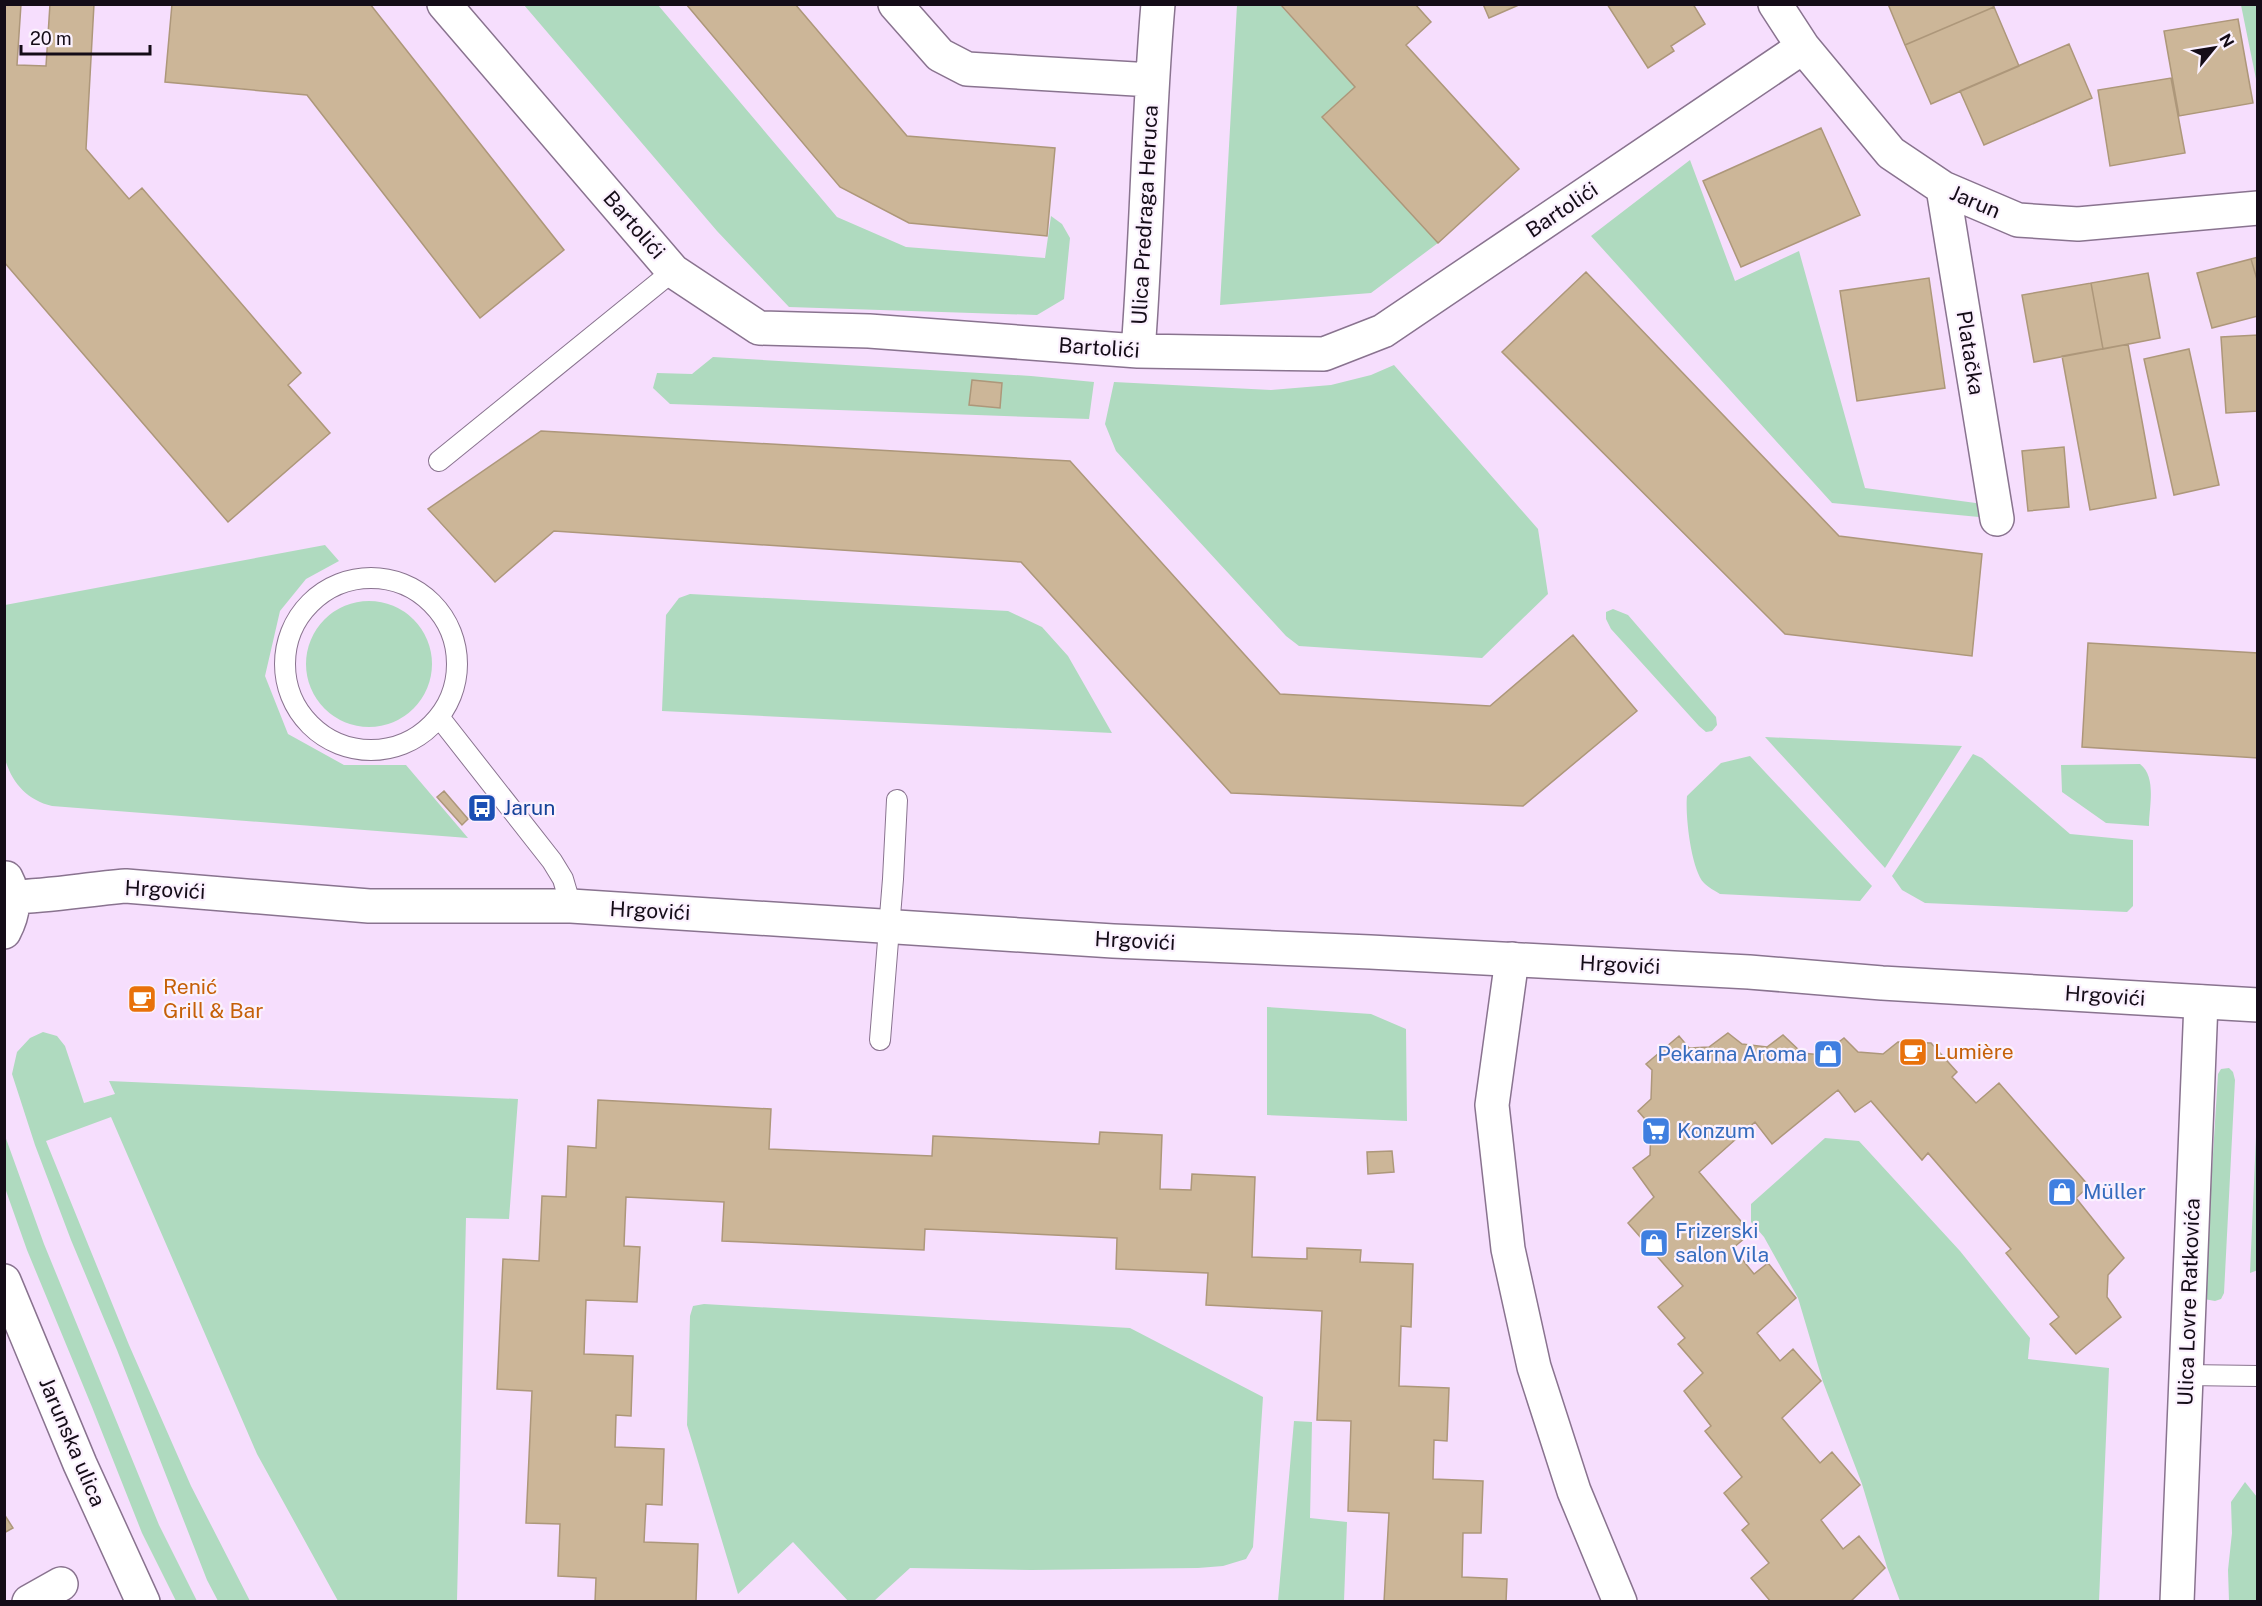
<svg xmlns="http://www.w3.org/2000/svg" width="2262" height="1606" viewBox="0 0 2262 1606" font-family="'Public Sans',sans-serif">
	<rect width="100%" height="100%" fill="#f6defd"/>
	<path fill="#afdabf" d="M524,5H658L837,217L906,247L1045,258L1051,216L1062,224L1070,238L1064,299L1037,315L789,307L717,231Z
		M1237,5H1280L1355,87L1323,117L1438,243L1371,293L1220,305Z
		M2241,5H2257V84Z
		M1690,160L1735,281L1799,251L1865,488L1983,504L1979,517L1832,503L1591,236Z
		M713,357L1031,376L1094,382L1089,419L670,404L653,388L657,373L692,374Z
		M1394,365L1538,529L1548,594L1482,658L1299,646L1286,636L1116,451L1105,424L1114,382L1271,390L1331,385L1371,375Z
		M325,545L339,561L306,579L280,611L265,676L288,734L344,765H406L468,838L52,806C27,800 12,783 5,759V605Z
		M690,594L1008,611L1042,627L1068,656L1112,733L662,711L666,615L679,598Z
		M306 664a63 63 0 1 1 126 0a63 63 0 1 1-126 0Z
		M1613,609L1628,615L1716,717L1717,725L1712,731L1706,732L1699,726L1611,629L1606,619V612Z
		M1765,737L1962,746L1885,868Z
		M1973,754L1982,758L2070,834L2133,840V906L2127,912L1925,903L1902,890L1892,876Z
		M1750,756L1872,886L1860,901L1720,894C1715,891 1708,887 1704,883C1691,869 1685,815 1687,796L1721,763Z
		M2140,764C2157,777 2149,807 2149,826L2106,823L2062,792L2061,765Z
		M1267,1007L1371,1014L1406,1029L1407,1121L1267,1115Z
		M43,1032L57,1036L65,1046L84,1103L115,1094L109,1081L518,1099L509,1219L466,1218L457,1601H338L257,1454L111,1117L46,1141L129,1345L191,1486L250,1601H218L207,1580L117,1350L71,1240L35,1145L12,1074L17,1052L30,1038Z
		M2229,1068L2233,1072L2235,1080L2224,1293L2221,1299L2215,1301L2204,1299L2218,1074L2221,1069Z
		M2257,1114L2258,1270L2250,1273Z
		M4,1133L44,1244L159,1525L197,1601H176L142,1533L92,1407L27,1250L5,1188Z
		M1825,1138L1859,1141L1960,1251L2030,1338L2028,1359L2109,1368L2099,1601H1900L1887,1567L1862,1484L1823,1382L1798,1298L1764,1237L1751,1222V1204Z
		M704,1304L1130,1328L1263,1397L1253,1547L1246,1559L1223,1566L1198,1568L1031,1570L910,1568L874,1601L849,1602L793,1542L738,1594L687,1425L690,1316L693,1306Z
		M1294,1421L1312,1422L1310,1518L1347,1522L1344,1601H1278Z
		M2245,1482L2257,1497V1601H2229L2228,1570L2232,1533L2231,1502Z"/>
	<path fill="#ccb698" stroke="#ad977a" stroke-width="1.5" d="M4,4H21L17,65L46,66L50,4H94L86,149L129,199L142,188L301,373L288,385L330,433L228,522L4,262Z
		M172,4H370L564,250L480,318L307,95L165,82Z
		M686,4H795L907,136L1055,148L1047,236L909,223L840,187Z
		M1280,4H1415L1431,22L1406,45L1519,169L1438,243L1322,117L1355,87Z
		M1483,4H1521L1489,18Z
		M1607,4H1693L1705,24L1671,46L1674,51L1648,68Z
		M1888,4H1992L1994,7L1905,45Z
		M1994,7L2019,66L1931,104L1905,45Z
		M2238,19L2253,103L2179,116L2164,31Z
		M2069,44L2092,98L1984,145L1960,91Z
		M2171,78L2185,153L2110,166L2098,90Z
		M1821,128L1860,215L1741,267L1703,181Z
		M2258,257V283L2251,259Z
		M2251,259L2258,283V316L2212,328L2197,273Z
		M1586,272L1839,536L1982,554L1972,656L1785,634L1502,352Z
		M2148,273L2160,338L2103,349L2091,283Z
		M1929,278L1945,388L1857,401L1840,291Z
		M2091,283L2103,349L2034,362L2022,295Z
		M2258,335V411L2226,413L2221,337Z
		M2128,344L2156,498L2090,510L2062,356Z
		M2189,349L2219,485L2174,495L2144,359Z
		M972,380L1002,383L1000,408L969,405Z
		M541,431L1070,461L1280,694L1490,706L1573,635L1637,711L1523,806L1231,793L1021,562L554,531L495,582L428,509Z
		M2064,447L2069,507L2028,511L2022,451Z
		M2088,643L2258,653V758L2082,747Z
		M444,791L468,819L462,825L437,797Z
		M1728,1033L1742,1044L1767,1047L1783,1035L1802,1053L1822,1055L1844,1038L1858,1052L1883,1054L1898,1042L1931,1043L1957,1072L1952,1077L1976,1103L1999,1083L2089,1186L2076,1198L2124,1258L2108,1275L2107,1297L2121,1317L2076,1354L2050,1324L2059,1317L2006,1253L2011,1249L1928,1153L1922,1160L1871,1101L1855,1112L1838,1090L1772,1144L1755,1122L1699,1172L1751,1233L1733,1248L1754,1274L1768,1263L1796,1298L1757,1333L1780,1361L1793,1349L1821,1381L1782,1418L1820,1463L1832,1452L1860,1485L1821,1520L1843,1549L1859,1536L1885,1568L1850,1602H1771L1751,1578L1769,1563L1742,1530L1749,1524L1724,1493L1742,1477L1705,1431L1711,1426L1684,1391L1703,1373L1678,1344L1685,1338L1658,1307L1683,1286L1628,1223L1654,1197L1633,1168L1650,1155L1651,1126L1638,1111L1651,1099L1652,1070L1646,1064L1679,1036L1689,1048L1709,1047Z
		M598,1100L771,1109L769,1149L932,1156L933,1136L1099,1144L1100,1132L1162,1135L1160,1189L1191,1190L1192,1174L1255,1177L1252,1257L1307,1259V1248L1361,1250L1360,1262L1413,1264L1411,1327L1401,1326L1399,1386L1449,1388L1447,1441L1434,1440L1433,1479L1483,1481L1481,1533H1463L1462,1577L1507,1579L1506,1602H1384L1389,1513L1348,1511L1351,1421L1317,1420L1322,1311L1206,1305L1208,1273L1116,1269L1117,1238L925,1229L924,1250L722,1241L724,1202L626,1197L624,1246L640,1247L637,1302L586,1300L584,1354L633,1356L631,1416L616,1415L615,1447L664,1449L662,1505L646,1504L644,1542L698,1544L696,1601L595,1602L596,1578L558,1576L560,1524L526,1523L532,1391L497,1389L503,1259L539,1261L542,1196L566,1197L568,1146L596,1148Z
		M1392,1151L1394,1172L1368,1174L1367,1152Z
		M4,1514L13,1528L4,1533Z"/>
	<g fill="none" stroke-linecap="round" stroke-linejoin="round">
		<g stroke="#89738f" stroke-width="22">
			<path id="service" d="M439,461L673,271
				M285 664a86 86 0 1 1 172 0a86 86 0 1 1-172 0Z
				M439,717L552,861L563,879L571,906
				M880,1040L893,879L897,800
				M2186,1375L2258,1376"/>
		</g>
		<g stroke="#89738f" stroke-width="36">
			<path id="minor" d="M444,4L673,271L759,328L869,331L1138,351L1324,354L1383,331L1803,47
				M895,4L940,55L967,69L1152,80
				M1775,4L1803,47L1891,153L1943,188L2018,220L2078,224L2258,208
				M1943,188L1997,519
				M1138,351C1147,235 1148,120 1158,4
				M1512,959L1492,1105L1508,1249L1534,1367L1574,1491L1620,1602
				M29,1602L61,1584
				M2177,1602L2201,1002"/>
		</g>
		<g stroke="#89738f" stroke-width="36">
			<path id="tertiary" d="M13,897C51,896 88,889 126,886L369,906H571L1113,941L1370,952L1749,972L1882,983L2258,1005
				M4,932C14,913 16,897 6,878
				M4,1281L80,1464L143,1602"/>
		</g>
		<use href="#service" stroke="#fff" stroke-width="20"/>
		<use href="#minor" stroke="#fff" stroke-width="33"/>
		<use href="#tertiary" stroke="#fff" stroke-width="33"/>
	</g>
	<defs>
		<g id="bus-square" transform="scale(1.5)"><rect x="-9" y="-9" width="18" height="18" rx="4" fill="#1a4fb4" stroke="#fbf1fe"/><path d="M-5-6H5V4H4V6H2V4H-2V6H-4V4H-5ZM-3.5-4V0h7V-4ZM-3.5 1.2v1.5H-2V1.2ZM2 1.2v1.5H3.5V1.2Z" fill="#fff"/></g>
		<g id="cafe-square" transform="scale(1.5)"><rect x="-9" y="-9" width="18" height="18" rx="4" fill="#e8710a" stroke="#fbf1fe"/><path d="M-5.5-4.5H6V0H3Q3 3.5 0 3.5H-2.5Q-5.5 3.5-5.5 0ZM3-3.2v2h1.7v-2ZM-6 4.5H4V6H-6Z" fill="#fff"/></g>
		<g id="shop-square" transform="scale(1.5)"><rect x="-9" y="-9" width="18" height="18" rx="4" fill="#3f7fe0" stroke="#fbf1fe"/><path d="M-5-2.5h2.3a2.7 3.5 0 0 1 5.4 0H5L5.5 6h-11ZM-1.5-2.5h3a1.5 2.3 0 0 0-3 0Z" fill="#fff"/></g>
		<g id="supermarket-square" transform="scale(1.5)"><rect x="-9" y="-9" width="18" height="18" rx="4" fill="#3f7fe0" stroke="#fbf1fe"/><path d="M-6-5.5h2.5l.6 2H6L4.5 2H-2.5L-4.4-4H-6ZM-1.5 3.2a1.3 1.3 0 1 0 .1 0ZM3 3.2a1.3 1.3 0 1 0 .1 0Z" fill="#fff"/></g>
	</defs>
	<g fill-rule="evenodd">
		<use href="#bus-square" x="482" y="808"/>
		<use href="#cafe-square" x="142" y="999"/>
		<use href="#cafe-square" x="1913" y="1052"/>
		<use href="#shop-square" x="1828" y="1054"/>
		<use href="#supermarket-square" x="1656" y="1131"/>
		<use href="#shop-square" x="2062" y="1192"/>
		<use href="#shop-square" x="1654" y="1243"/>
	</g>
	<g text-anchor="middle" stroke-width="4.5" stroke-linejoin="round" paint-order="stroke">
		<g font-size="21" fill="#140c17" stroke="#fbf1fe">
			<text transform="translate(1975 202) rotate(23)" y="7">Jarun</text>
			<text transform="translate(1562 210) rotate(-34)" y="7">Bartolići</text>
			<text transform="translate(1145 215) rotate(-87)" y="7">Ulica Predraga Heruca</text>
			<text transform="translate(634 225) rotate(49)" y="7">Bartolići</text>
			<text transform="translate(1099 348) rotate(4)" y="7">Bartolići</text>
			<text transform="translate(1970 353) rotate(81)" y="7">Platačka</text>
			<text transform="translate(165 890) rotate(3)" y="7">Hrgovići</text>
			<text transform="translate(650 911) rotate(3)" y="7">Hrgovići</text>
			<text transform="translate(1135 941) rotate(3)" y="7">Hrgovići</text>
			<text transform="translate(1620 965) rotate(3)" y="7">Hrgovići</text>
			<text transform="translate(2105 996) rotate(4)" y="7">Hrgovići</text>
			<text transform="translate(2189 1302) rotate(-88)" y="7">Ulica Lovre Ratkovića</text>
			<text transform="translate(72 1442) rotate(67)" y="7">Jarunska ulica</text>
		</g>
		<g font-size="21" fill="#164399" stroke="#fbf1fe" text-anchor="start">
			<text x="503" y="815">Jarun</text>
		</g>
		<g font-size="21" fill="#c56008" stroke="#fbf1fe" text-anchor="start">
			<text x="163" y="994">Renić<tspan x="163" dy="24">Grill &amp; Bar</tspan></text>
			<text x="1934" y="1059">Lumière</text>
		</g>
		<g font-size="21" fill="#366cbe" stroke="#fbf1fe" text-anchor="start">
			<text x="1807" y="1061" text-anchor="end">Pekarna Aroma</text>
			<text x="1677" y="1138">Konzum</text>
			<text x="2083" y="1199">Müller</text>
			<text x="1675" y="1238">Frizerski<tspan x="1675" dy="24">salon Vila</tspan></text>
		</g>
	</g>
	<rect width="2262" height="1606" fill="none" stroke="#140c17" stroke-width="12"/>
	<g transform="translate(2214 48) rotate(60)" stroke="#fbf1fe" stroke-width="4.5" paint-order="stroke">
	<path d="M0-4.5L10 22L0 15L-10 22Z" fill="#140c17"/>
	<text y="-9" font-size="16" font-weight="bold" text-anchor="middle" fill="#140c17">N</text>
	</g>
	<path d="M21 45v9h129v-9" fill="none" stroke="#140c17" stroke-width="3"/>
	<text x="30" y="45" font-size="18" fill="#140c17" stroke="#fbf1fe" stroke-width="4.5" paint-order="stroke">20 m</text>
</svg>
